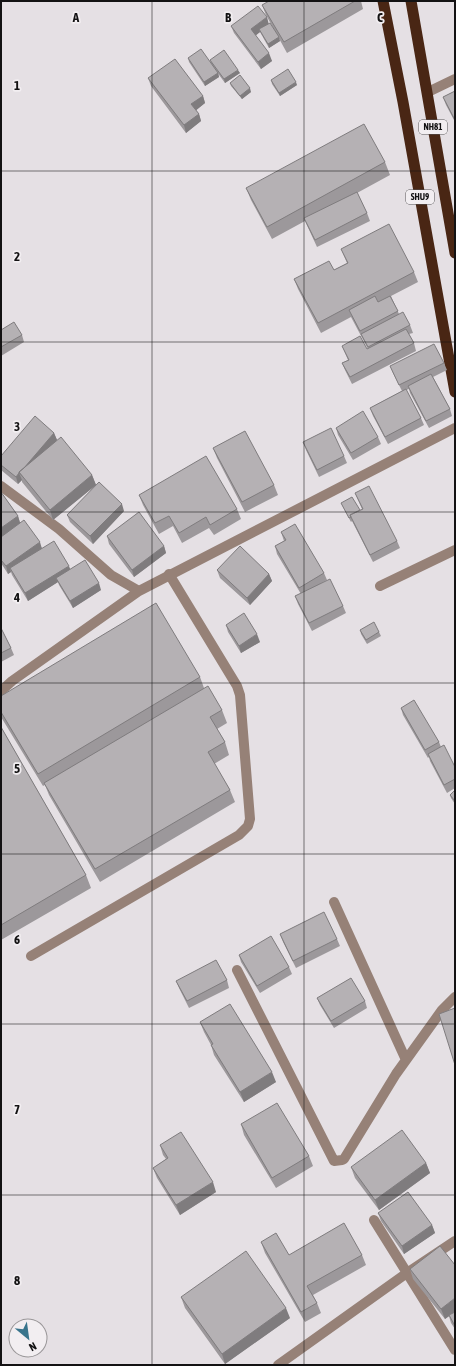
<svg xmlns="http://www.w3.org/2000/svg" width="456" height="1366" viewBox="0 0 456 1366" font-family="'Asap Condensed',sans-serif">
	<rect width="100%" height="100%" fill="#e5e0e4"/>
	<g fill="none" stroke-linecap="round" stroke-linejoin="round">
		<path stroke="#968177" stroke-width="10" d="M380,586L455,550
			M31,956L239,835L248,826L250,819L240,695L237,686L169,574"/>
		<path stroke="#968177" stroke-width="10" d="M428,92L455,79
			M1,486L59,529L111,575L139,591L455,428
			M1,691L12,681L139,591
			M334,902L406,1060
			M237,970L334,1161L342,1160L344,1159L396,1074L442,1010L455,997
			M374,1220L455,1350
			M278,1365L407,1273L455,1241"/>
		<path stroke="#492614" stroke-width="11" d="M383,1L403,102L455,392
			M411,1L455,253"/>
	</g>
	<path fill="#9c989b" d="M269,1H361L363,9L287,53L266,15L262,5Z
		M269,24L280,41L269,48L260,32L255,35L272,61L261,69L234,33L231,26Z
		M188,58L218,73L219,77L205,86L189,62Z
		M210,60L240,73L225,83L211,64Z
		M148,78L203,96L205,103L196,110L199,114L201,121L186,133L151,86Z
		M271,80L297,85L280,96L272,84Z
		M230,83L251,92L242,99L231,86Z
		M455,91V122L446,105L443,97Z
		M385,162L390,175L357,193L367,213L370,221L317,247L305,221L272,239L251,200L246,188Z
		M341,249L414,272L418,282L391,296L399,314L410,325L413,333L409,334L414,343L416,351L352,384L345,370L342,363L348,360L342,346L368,349L351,317L321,333L298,289L294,279L334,270L347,263Z
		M1,330L22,335L24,342L1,356Z
		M444,363L447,370L433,377L450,409L452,416L429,428L410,393L409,389L406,390L421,418L424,425L388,444L373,416L370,408L402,391L393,373L390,366Z
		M336,428L378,437L381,444L353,460L338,435Z
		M54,433L57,440L55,442L92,475L96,485L53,520L22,482V480L18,484L1,470V456Z
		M303,442L344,456L347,463L319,477L306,450Z
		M213,448L274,485L278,495L245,512L217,458Z
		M1,492L18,516L20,523L42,548L70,569L101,590L73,608L59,585L58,582L28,601L12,575L11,572L8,574L1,563Z
		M355,493L397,541L400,548L373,562L352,521L351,522L341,503L360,510L362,509Z
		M139,495L237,509L241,519L214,535L209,528L182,543L173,526L159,534L143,505Z
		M124,511L93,544L70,522L67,515Z
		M281,532L324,573L327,580L318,585L343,606L346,613L312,631L298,604L295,596L301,594L277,554L275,546L284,541Z
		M107,536L164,546L166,553L134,577L109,544Z
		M217,570L269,574L272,581L250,605L220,578Z
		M226,625L260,642L241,653L228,632Z
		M1,628L11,648L14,655L1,662Z
		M360,630L379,632L381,636L367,644L361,634Z
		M200,677L204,688L222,710L227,723L217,729L225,742L229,755L214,764L230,790L235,802L100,882L49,795L45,785L43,786L1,717V696Z
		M401,708L439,742L441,747L455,767V788L447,793L430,761L429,757L428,758L403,715Z
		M1,727L86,875L91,888L1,940Z
		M455,790V804L451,798L450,795Z
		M280,934L337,939L340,946L296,968L283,942Z
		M239,955L289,967L292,974L260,993L241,962Z
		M227,980L229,988L189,1008L179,988L176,981Z
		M317,998L365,1001L367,1008L334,1028L320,1005Z
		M200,1022L276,1082L244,1102L214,1055L211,1045L204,1032Z
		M241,1124L309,1156L313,1166L276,1188L244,1135Z
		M160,1145L216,1192L180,1215L157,1178L153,1168L166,1159L163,1155Z
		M426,1163L430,1173L379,1210L355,1178L351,1167Z
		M378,1213L432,1225L435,1233L404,1254L381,1221Z
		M261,1242L289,1255H362L366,1265L313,1295L317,1303L321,1313L305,1322L265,1253Z
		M410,1269L455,1312V1329L451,1323L449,1316L445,1319L413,1279Z
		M181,1297L290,1318L225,1364L185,1308Z"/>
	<path fill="#7f7c7e" d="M267,17L269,25L259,29L260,32L254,37L251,29Z
		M279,37L280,41L269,48L268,44Z
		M269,53L272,61L261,69L258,62Z
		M238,70L240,73L225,83L224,79Z
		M218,73L219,77L205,86L204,82Z
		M296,82L297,85L280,96L279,93Z
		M250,88L251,92L242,99L240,96Z
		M203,96L205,103L194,112L191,104Z
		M199,114L201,121L186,133L184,125Z
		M54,433L57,440L24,478L19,473Z
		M19,473L22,480L18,484L16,477Z
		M92,475L96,485L53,520L50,510Z
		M122,504L124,511L93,544L90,536Z
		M18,516L21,526L1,540V528Z
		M40,542L42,549L10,568L11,572L8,574L6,566Z
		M164,546L166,553L134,577L132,570Z
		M69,566L72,574L56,578L58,582L28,601L25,593Z
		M269,574L272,581L250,605L247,598Z
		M99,583L101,590L73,608L70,601Z
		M257,634L260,642L241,653L239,646Z
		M272,1072L276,1082L244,1102L240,1092Z
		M426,1163L430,1173L379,1210L375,1200Z
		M213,1182L216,1192L180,1215L176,1205Z
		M432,1225L435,1233L404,1254L402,1246Z
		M455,1298V1312L445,1319L441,1309Z
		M286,1308L290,1318L225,1364L222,1354Z"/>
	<path fill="#b5b1b4" stroke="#7f7c7e" d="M269,1H355L284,42L262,5Z
		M258,6L267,17L251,29L269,53L258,62L231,26Z
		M270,23L279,37L268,44L259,29Z
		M201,49L218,73L204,82L188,58Z
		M224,50L238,70L224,79L210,60Z
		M175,59L203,96L191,104L199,114L184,125L148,78Z
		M288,69L296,82L279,93L271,80Z
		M240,75L250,88L240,96L230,83Z
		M455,91V120L443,97Z
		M364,124L385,162L267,227L246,188Z
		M357,192L367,213L315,240L304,218Z
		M389,224L414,272L318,323L294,279L329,261L334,270L348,263L341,249Z
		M375,296L378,302L390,296L398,311L360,331L349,310Z
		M403,312L410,325L368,347L361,334Z
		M14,322L22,335L1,347V330Z
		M406,329L414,343L350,377L342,363L349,360L342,346L360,336L367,349Z
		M434,344L444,363L399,385L390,366Z
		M431,374L450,409L426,421L408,386Z
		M406,389L421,418L385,437L370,408Z
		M363,411L378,437L351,453L336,428Z
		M35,416L54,433L24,468L19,472V473L16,477L1,465V456Z
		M331,428L344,456L317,470L303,442Z
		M245,431L274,485L242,502L213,448Z
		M61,437L92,475L50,510L19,472Z
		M206,456L237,509L210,525L206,517L179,533L169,516L155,523L139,495Z
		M99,482L122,504L90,536L67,515Z
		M369,486L397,541L370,555L350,515L363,509L355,493Z
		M1,492L18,516L1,528Z
		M352,497L360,510L350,515L351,517L349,518L341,503Z
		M139,512L164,546L132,570L107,536Z
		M24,520L40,542L6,566L1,560V537Z
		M295,524L324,573L299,588L275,546L286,540L281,532Z
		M54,541L69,566L25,593L10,568Z
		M240,546L269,574L247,598L217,570Z
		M85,560L99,583L70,601L56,578Z
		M330,579L343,606L309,623L295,596Z
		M156,603L200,677L38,774L1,712V696Z
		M244,613L257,634L239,646L226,625Z
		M374,622L379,632L366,640L360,630Z
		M1,628L11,648L1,653Z
		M208,686L222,710L210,717L225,742L208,752L230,790L95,869L44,783Z
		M414,700L439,742L425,750L401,708Z
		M1,727L86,875L1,925Z
		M444,745L455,767V779L444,785L428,754Z
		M455,790V801L450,795Z
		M324,912L337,939L293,961L280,934Z
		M271,936L289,967L257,986L239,955Z
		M216,960L227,980L187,1001L176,981Z
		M351,978L365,1001L331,1021L317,998Z
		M230,1004L272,1072L240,1092L211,1045L213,1044L200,1022Z
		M455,1008V1065L439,1014Z
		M277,1103L309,1156L272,1178L241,1124Z
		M402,1130L426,1163L375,1200L351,1167Z
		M181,1132L213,1182L176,1205L153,1168L168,1158L160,1145Z
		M408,1192L432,1225L402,1246L378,1213Z
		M344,1223L362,1255L307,1286L317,1303L301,1312L261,1242L276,1233L289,1255Z
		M440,1246L455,1265V1298L441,1309L410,1269Z
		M246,1251L286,1308L222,1354L181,1297Z
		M455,1312V1326L449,1315Z"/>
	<path fill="none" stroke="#131213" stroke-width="1" stroke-opacity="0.55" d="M152,1V1365M304,1V1365M1,171H455M1,342H455M1,512H455M1,683H455M1,854H455M1,1024H455M1,1195H455"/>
	<g text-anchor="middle" stroke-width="3.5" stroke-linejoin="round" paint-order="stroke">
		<g fill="#f2eef1" stroke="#565456" stroke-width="1">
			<rect x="419" y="120" width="28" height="14" rx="3"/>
			<rect x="406" y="190" width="28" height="14" rx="3"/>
		</g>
		<g font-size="9" font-weight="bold" fill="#131213">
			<text x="433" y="130">NH81</text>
			<text x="420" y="200">SHU9</text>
		</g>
	</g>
	<g font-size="13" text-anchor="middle" font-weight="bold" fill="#131213" stroke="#f2eef1" stroke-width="3.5" stroke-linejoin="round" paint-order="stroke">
		<text x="76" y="22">A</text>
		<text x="228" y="22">B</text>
		<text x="380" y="22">C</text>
		<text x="17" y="90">1</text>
		<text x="17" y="261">2</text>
		<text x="17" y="431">3</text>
		<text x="17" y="602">4</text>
		<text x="17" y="773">5</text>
		<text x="17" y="944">6</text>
		<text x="17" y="1114">7</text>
		<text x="17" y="1285">8</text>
	</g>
	<rect width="456" height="1366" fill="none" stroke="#131213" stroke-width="4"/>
	<g transform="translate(28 1338) rotate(151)"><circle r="19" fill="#f2eef1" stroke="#999698"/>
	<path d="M0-3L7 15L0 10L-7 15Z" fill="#38748c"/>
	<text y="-6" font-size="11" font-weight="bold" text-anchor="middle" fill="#131213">N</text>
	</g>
</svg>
